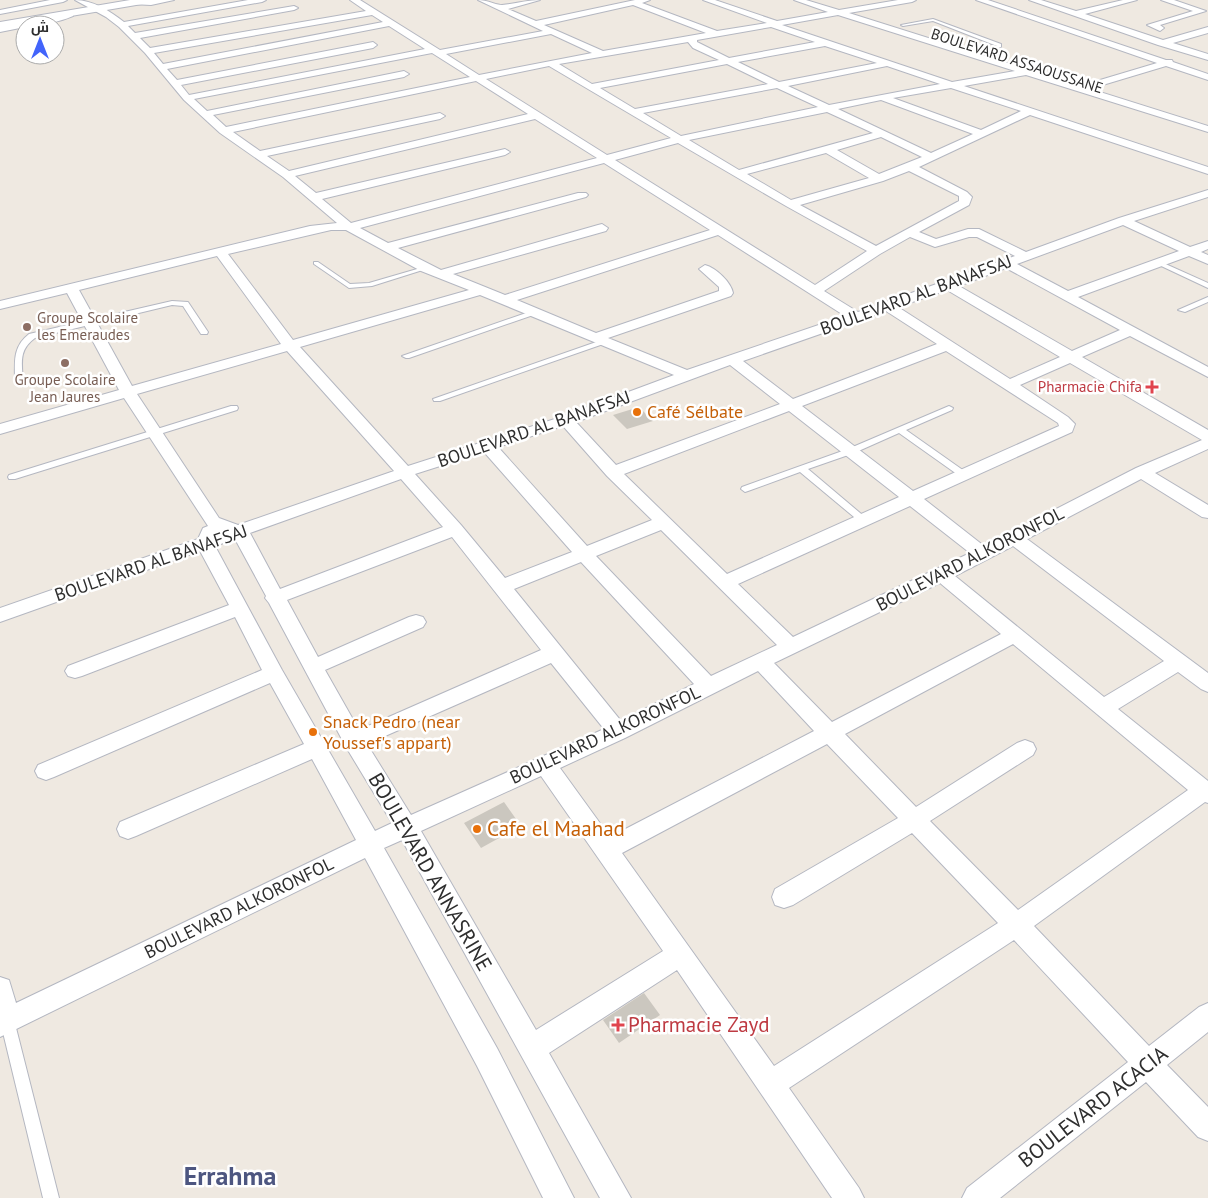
<svg xmlns="http://www.w3.org/2000/svg" width="1208" height="1198" viewBox="0 0 1208 1198" font-family="'PT Sans',Cairo,sans-serif">
	<rect width="100%" height="100%" fill="#efe9e1"/>
	<path fill="#cbc7bf" d="M639,407L653,421L627,429L613,415Z
		M504,802L521,826L481,848L464,823Z
		M644,993L660,1015L619,1043L603,1020Z"/>
	<g fill="none" stroke-linecap="round" stroke-linejoin="round">
		<g stroke="#b4b7c1" stroke-width="2">
			<path id="service" d="M933,19L1001,44V47L986,52V50L997,46L933,21L903,26L901,25Z
				M314,262H318L350,284L369,283L424,267L429,268L372,286L349,288L314,264Z
				M1157,262H1161L1208,283V288L1157,264Z
				M1208,297V302L1185,312L1178,310Z
				M172,301L188,302L208,332L207,334H201L183,306L172,305L35,338C18,350 22,364 23,382L19,384L15,382C15,363 12,347 29,334Z
				M532,311L539,313L409,358H406L402,356Z
				M602,340H605L609,342L440,401H434L433,399Z
				M231,406H237L238,408L237,410L15,479H9L8,477L9,475Z
				M949,406L953,408L952,410L906,430L967,473L968,475L967,477H961L899,433L854,453L808,469L866,518L868,520L866,522H860L800,472L748,491L745,492L741,489L742,487L848,449Z
				M7,1013L12,1015L14,1020L59,1198H43L0,1020L2,1015Z"/>
		</g>
		<g stroke="#b4b7c1" stroke-width="2">
			<path id="minor" d="M50,0H67L63,2L0,14V10Z
				M75,0C93,0 110,11 124,22L248,0H266L262,2L128,26L135,33L294,6L298,8L294,10L140,38L150,48L366,11L350,0H360L440,50L543,31L478,0C487,0 496,5 502,5C515,4 527,0 540,0L508,9L536,21L635,0H650L642,3L717,31L767,23L703,0H715L777,21L828,12L794,0H806L839,10L898,0H916L912,2L849,13L1208,126V132L1026,75L964,86L1208,167V174L1030,115L919,167L967,192L972,197L969,205L919,232L936,239L968,229H979L1026,252L1119,218L1208,190V197L1134,221L1190,247L1208,241V249L1201,252L1208,255V264L1189,256L1078,297L1208,367V377L1130,336L1082,357L1208,430V449L1155,473L1208,505V518L1202,517L1141,479L1027,539L1208,673V692L1201,689L1178,672L1118,709L1208,781V803L1205,802L1034,926L1149,1046L1199,1007L1208,1003V1032L1167,1065L1208,1107V1141L1198,1137L1146,1082L1000,1198H962L967,1188L1128,1062L1014,940L789,1088L859,1188L864,1198H832L677,970L549,1053L631,1198H600L402,840L384,848L497,1048L574,1198H543L477,1066L365,858L0,1037V977L9,980L16,1003L356,840L312,759L136,836L128,839L120,836L117,829L120,822L304,744L270,683L54,777L46,780L38,777L35,771L38,765L262,670L235,617L82,676L75,678L68,676L65,671L68,666L229,605L200,551L0,622V608L198,539L203,528L208,526L124,398L0,434V424L119,390L67,293L0,309V301L310,226L337,223L283,177L220,133L184,100L145,53L119,27L106,17ZM633,5L706,33L603,51L544,25ZM372,15L383,22L163,64L154,53ZM838,15L1015,71L952,82L782,25ZM389,26L425,49L189,95L181,85L373,48L377,45L373,42L177,80L167,69ZM771,27L815,42L729,58L697,42V40ZM551,34L592,53L479,75L446,54ZM688,42L693,48L719,60L592,84L559,64ZM825,46L877,63L779,82L738,62ZM432,53L470,77L226,127L213,115L404,77L409,74L404,71L207,111L194,99ZM727,64L768,84L635,109L600,88ZM549,66L671,138L607,155L486,79ZM887,66L940,84L829,105L788,86ZM476,81L528,114L289,171L267,156L440,119L445,116L440,113L260,151L233,132ZM777,88L818,107L681,136L643,113ZM951,88L1021,111L981,130L893,98ZM881,100L973,134L931,153L838,109ZM827,112L873,133L739,170L689,140ZM535,119L597,158L351,223L322,199L505,155L510,152L505,149L316,193L295,176ZM881,137L922,157L879,174L837,150ZM678,143L786,206L867,251L815,285L615,160ZM826,153L869,178L791,200L747,174ZM604,163L710,230L505,295L453,274L606,231L608,228L602,224L598,225L441,270L398,248L586,197L588,195L586,193H578L388,243L360,228ZM909,171L959,196V201L876,246L800,205L883,181ZM1123,225L1179,251L1068,291L1017,264ZM331,230H346L421,271L469,290L293,340L228,254ZM718,235L845,316L687,370L608,338L731,296L733,293C731,282 716,268 705,265L699,269L719,287V291L596,333L517,300ZM910,237L935,247L969,237H977L1015,256L858,312L824,291L880,254ZM217,256L281,344L132,386L79,290ZM1006,268L1120,330L1072,351L959,286ZM947,290L1060,357L1010,379L898,307ZM480,295L674,375L561,417L408,466L300,347ZM886,311L937,344L793,399L743,361ZM287,351L394,471L238,525L219,518L137,394ZM946,351L1058,423L1059,426L913,491L802,406ZM1070,363L1202,440L1136,468L984,546L924,499L1072,432L1075,424L1068,417L1020,385ZM730,365L780,404L616,465L576,422ZM789,411L899,497L727,574L624,474ZM563,426L607,476L652,520L587,546L498,447ZM484,452L572,552L505,578L461,525L415,474ZM401,479L443,527L280,589L250,533ZM910,506L970,553L793,637L738,584ZM661,530L777,645L711,676L596,556ZM452,537L541,650L359,730L325,670L423,627L426,622L423,617L416,615L409,617L318,657L287,600ZM235,539L266,596L265,598L269,603L346,747L392,823L375,831L282,670L215,546ZM1013,546L1164,661L1104,697L955,576ZM581,562L694,684L621,721L514,589ZM940,583L1001,634L832,722L774,663ZM1013,644L1188,790L1018,910L930,821L1033,755L1036,749L1033,743L1025,740L1017,743L916,807L845,734ZM551,663L604,729L411,815L367,744ZM758,671L814,731L610,837L560,768L625,738ZM827,744L898,818L775,889L772,897L775,905L784,908L793,905L912,833L998,923L774,1066L622,853ZM541,776L663,951L536,1030L421,831Z
				M132,0H174L151,5L131,4L130,2Z
				M976,0H988L1166,60H1172L1173,62L1208,74V80L1166,66L1096,87H1090V83L1157,63Z
				M1029,0H1041L1076,11L1123,0H1137L1085,14L1163,40L1208,27V33L1173,43L1208,54V60L1158,45Z
				M1161,0H1174L1206,11L1160,25L1164,28L1160,31L1147,25L1193,11Z
				M70,12H73V16C57,23 42,25 25,25V27L0,32V26L57,17Z"/>
		</g>
		<g stroke="#b4b7c1" stroke-width="2">
			<path id="tertiary" d="M130,0H153L148,3L0,28V22Z"/>
		</g>
		<use href="#service" fill="#fff" fill-rule="evenodd"/>
		<use href="#minor" fill="#fff" fill-rule="evenodd"/>
		<use href="#tertiary" fill="#fff" fill-rule="evenodd"/>
	</g>
	<g fill="#8d6e63" stroke="#fff" stroke-width="2">
		<circle cx="27" cy="327" r="5"/>
		<circle cx="65" cy="363" r="5"/>
	</g>
	<g fill="#e0444e" stroke="#fff" stroke-width="2">
		<path d="M1149.5 379.5h5v5h5v5h-5v5h-5v-5h-5v-5h5z"/>
		<path d="M615.5 1017.5h5v5h5v5h-5v5h-5v-5h-5v-5h5z"/>
	</g>
	<g fill="#e8710a" stroke="#fff" stroke-width="2">
		<circle cx="637" cy="412" r="5"/>
		<circle cx="313" cy="732" r="5"/>
		<circle cx="477" cy="829" r="5"/>
	</g>
	<g text-anchor="middle" stroke-width="5" stroke-linejoin="round" paint-order="stroke">
		<g font-size="15" fill="#2e2e2e" stroke="#fff">
			<text transform="translate(1017 61) rotate(18)" y="5">BOULEVARD ASSAOUSSANE</text>
		</g>
		<g font-size="15" fill="#785e54" stroke="#fff" text-anchor="start">
			<text x="37" y="323">Groupe Scolaire<tspan x="37" dy="17">les Emeraudes</tspan></text>
			<text x="65" y="385" text-anchor="middle">Groupe Scolaire<tspan x="65" dy="17">Jean Jaures</tspan></text>
		</g>
		<g font-size="15" fill="#be3a42" stroke="#fff" text-anchor="end">
			<text x="1142" y="392">Pharmacie Chifa</text>
		</g>
		<g font-size="18" fill="#2e2e2e" stroke="#fff">
			<text transform="translate(916 295) rotate(-20)" y="6">BOULEVARD AL BANAFSAJ</text>
			<text transform="translate(534 429) rotate(-19)" y="6">BOULEVARD AL BANAFSAJ</text>
			<text transform="translate(970 559) rotate(-27)" y="6">BOULEVARD ALKORONFOL</text>
			<text transform="translate(151 563) rotate(-19)" y="6">BOULEVARD AL BANAFSAJ</text>
			<text transform="translate(605 735) rotate(-25)" y="6">BOULEVARD ALKORONFOL</text>
			<text transform="translate(239 908) rotate(-26)" y="6">BOULEVARD ALKORONFOL</text>
		</g>
		<g font-size="18" fill="#c56008" stroke="#fff" text-anchor="start">
			<text x="647" y="418">Café Sélbate</text>
			<text x="323" y="728">Snack Pedro (near<tspan x="323" dy="21">Youssef's appart)</tspan></text>
		</g>
		<g font-size="21" fill="#c56008" stroke="#fff" text-anchor="start">
			<text x="487" y="836">Cafe el Maahad</text>
		</g>
		<g font-size="21" fill="#2e2e2e" stroke="#fff">
			<text transform="translate(430 872) rotate(60)" y="7">BOULEVARD ANNASRINE</text>
			<text transform="translate(1093 1107) rotate(-38)" y="7">BOULEVARD ACACIA</text>
		</g>
		<g font-size="21" fill="#be3a42" stroke="#fff" text-anchor="start">
			<text x="628" y="1032">Pharmacie Zayd</text>
		</g>
		<g font-size="26" font-weight="bold" fill="#4d5680" stroke="#fff">
			<text x="230" y="1185">Errahma</text>
		</g>
	</g>
	<g transform="translate(40 40)"><circle r="24" fill="#ffffff" stroke="#ababab"/>
	<path d="M0-4L9 19L0 12L-9 19Z" fill="#4264fb"/>
	<text y="-8" font-size="14" font-weight="bold" text-anchor="middle" fill="#2e2e2e">ش</text>
	</g>
</svg>
